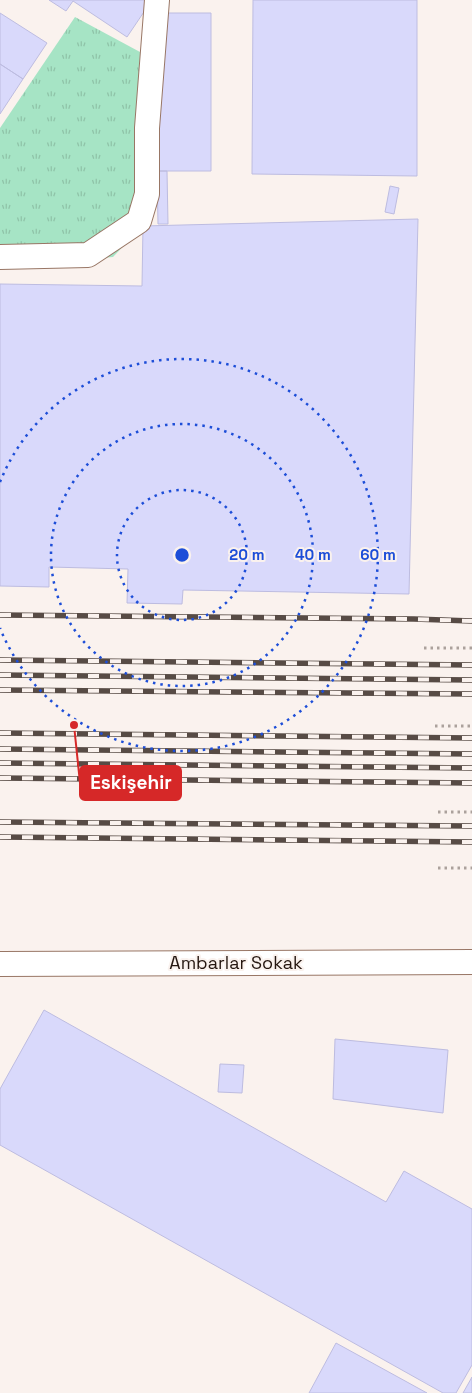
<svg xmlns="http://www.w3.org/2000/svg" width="472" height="1393" viewBox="0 0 472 1393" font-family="'Space Grotesk',sans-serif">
	<defs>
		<pattern id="grass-tufts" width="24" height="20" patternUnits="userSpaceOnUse" patternTransform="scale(1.25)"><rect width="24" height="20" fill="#a6e4c5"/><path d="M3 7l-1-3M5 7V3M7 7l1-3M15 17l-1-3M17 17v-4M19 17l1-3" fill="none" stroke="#8fc3a8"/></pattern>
	</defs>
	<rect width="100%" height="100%" fill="#faf2ee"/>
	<path fill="url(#grass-tufts)" d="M75,17L140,52L134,235L113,257L34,264L0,261V128Z"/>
	<path fill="#d9d9fb" stroke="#bdbce0" d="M49,0H152L127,37L73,1L66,11Z
		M253,0H417V176L252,174Z
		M0,13L47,43L23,79L0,64Z
		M148,13H211V171H157Z
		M0,64L23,79L0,114Z
		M157,171H167L168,224H158Z
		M390,186L399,188L394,214L385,212Z
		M418,219L409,594L183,590L182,604L127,603L128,569L49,567V587L0,586V284L142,286L143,226Z
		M44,1010L386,1202L404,1171L472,1209V1365L456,1393H443L0,1145V1089Z
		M335,1039L448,1050L443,1113L333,1099Z
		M220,1064L244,1065L242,1093L218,1092Z
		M336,1343L427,1393H309Z
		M472,1377V1393H463Z"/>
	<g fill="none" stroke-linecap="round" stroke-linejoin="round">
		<g stroke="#987665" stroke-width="26">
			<path id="street" d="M0,257L88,255L139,221L147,194V128L157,0
				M0,964L472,962"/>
		</g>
		<path stroke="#aba19c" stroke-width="3" stroke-dasharray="2.5 4" stroke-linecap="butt" d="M424,648H472
			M435,726H472
			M438,812H472
			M438,868H472"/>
		<use href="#street" stroke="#fff" stroke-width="24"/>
		<g stroke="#574b45" stroke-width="5.5">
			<path id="rail" d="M0,615L414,619L472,621
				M0,660L472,665
				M0,675L472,680
				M0,690L472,694
				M0,733L472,738
				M0,749L472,754
				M0,763L472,768
				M0,778L472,783
				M0,822L472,826
				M0,837L472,842"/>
		</g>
		<use href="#rail" stroke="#faf2ee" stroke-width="4" stroke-dasharray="11" stroke-linecap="butt"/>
	</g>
	<g fill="none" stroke="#1d4ed8" stroke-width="2.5" stroke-dasharray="2.5 5">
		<circle cx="182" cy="555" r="65"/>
		<circle cx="182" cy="555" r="131"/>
		<path d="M0 482A196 196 0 1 1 0 628"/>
	</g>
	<g text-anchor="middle" stroke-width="4" stroke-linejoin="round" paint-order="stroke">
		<g font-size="18" fill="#241610" stroke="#faf2ee">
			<text x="236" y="969">Ambarlar Sokak</text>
		</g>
	</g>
	<circle cx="182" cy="555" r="8" fill="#1d4ed8" stroke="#faf2ee" stroke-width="2.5"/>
	<g font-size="15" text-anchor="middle" font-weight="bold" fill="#1d4ed8" stroke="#faf2ee" stroke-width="4" stroke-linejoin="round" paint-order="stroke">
		<text x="247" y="560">20 m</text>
		<text x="313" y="560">40 m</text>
		<text x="378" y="560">60 m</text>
	</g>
	<path fill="none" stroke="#d62828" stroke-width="2" d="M74 725L80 783"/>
	<circle fill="#d62828" stroke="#faf2ee" stroke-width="2" cx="74" cy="725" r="5"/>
	<rect fill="#d62828" stroke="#d62828" stroke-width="2" x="80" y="766" width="101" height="34" rx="5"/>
	<g font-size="19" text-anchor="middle" font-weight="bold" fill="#fff">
		<text x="131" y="789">Eskişehir</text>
	</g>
</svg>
